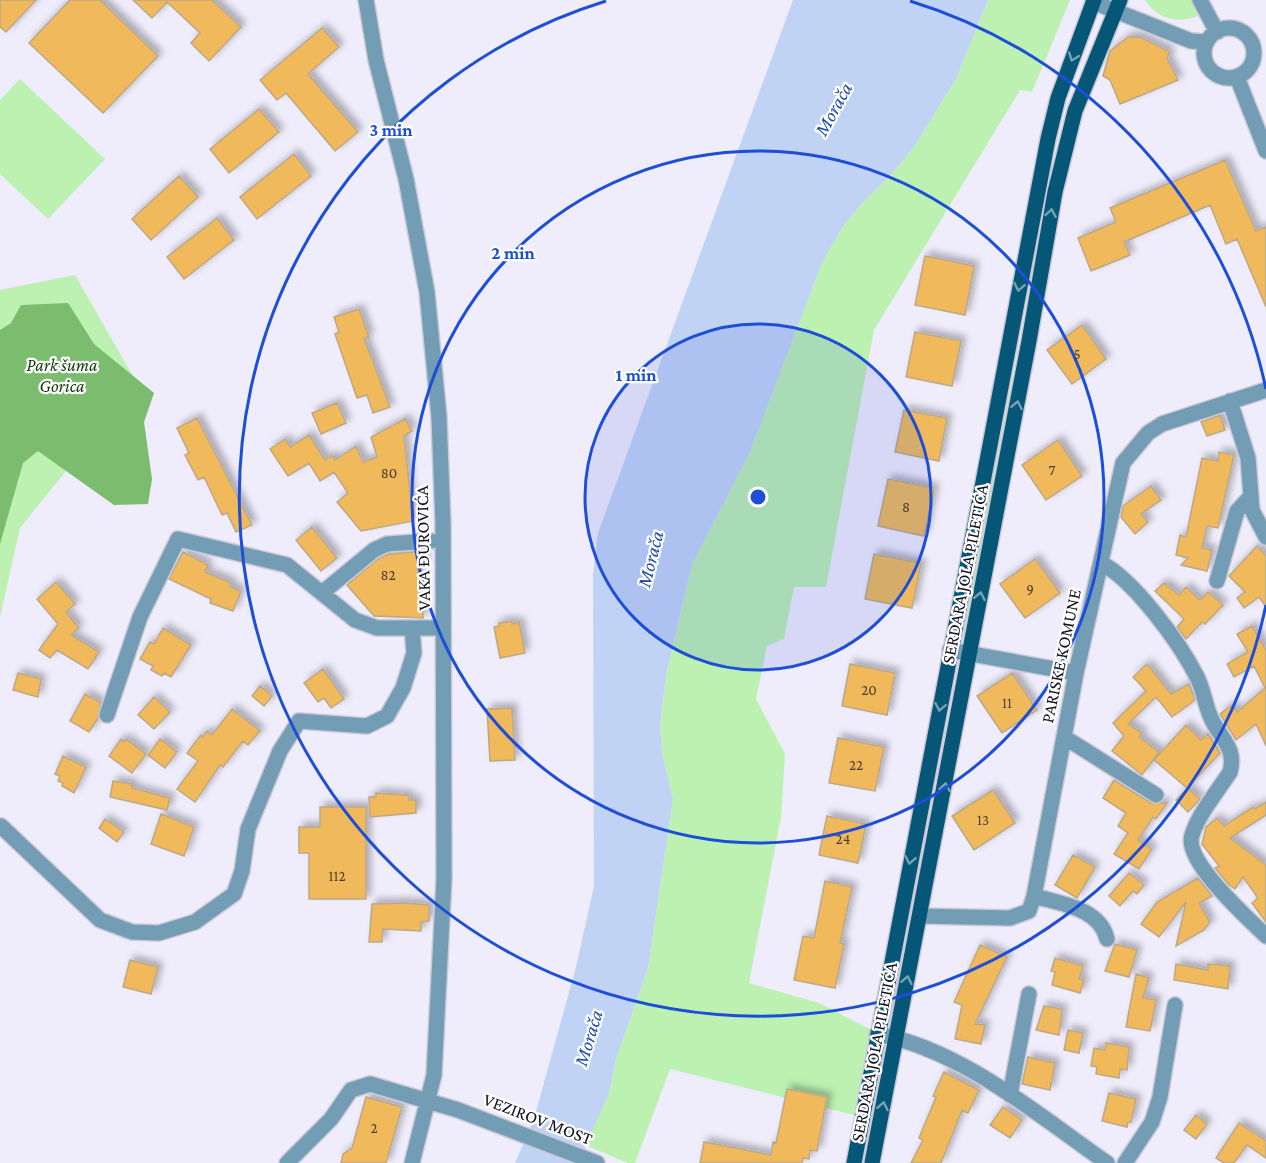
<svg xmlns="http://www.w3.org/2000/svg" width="1266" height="1163" viewBox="0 0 1266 1163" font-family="'Crimson Pro',serif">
	<defs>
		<filter id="shadow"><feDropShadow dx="4.5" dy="-4.5" stdDeviation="3" flood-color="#0004"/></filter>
	</defs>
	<rect width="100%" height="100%" fill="#efecfb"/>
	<path fill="#bcf1b2" d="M988,0H1070L1032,92L1020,90L874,330L826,587H794L784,639L767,646L756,699L785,754L781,817L749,983L819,1003L881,1035L862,1117L670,1069L635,1163H628L585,1145L610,1091L616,1059L648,968L673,799L662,752L660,725L666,675L692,564L749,454L822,263L842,228L861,204L891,175L914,147L956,79Z
		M1145,0H1192L1198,16C1176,24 1158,19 1145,0Z
		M20,79L105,159L48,219L0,174V100Z
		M75,275L137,383L20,528L0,617V290Z
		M1012,347H1018L966,630L964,632L962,630Z"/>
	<path fill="#7bbc6e" d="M68,303L94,344L154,393L144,422L152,479L148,504L114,505L38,451L23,463L0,544V330L11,323L21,305Z"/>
	<path fill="#c1d3f5" d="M793,0H988L956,79L914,147L891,175L861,204L842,228L822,263L749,454L692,564L666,675L660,725L662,752L673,799L648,968L616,1059L610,1091L578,1163H515L534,1119L576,967L594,886L593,574L598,533Z"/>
	<path fill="#f0ba5c" stroke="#bca888" stroke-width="1.5" filter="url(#shadow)" d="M0,0H36L6,32L0,27Z
		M70,0H100L158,56L103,113L29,43Z
		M133,0H212L241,27L209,61L191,43L200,33L167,2L152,18Z
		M322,28L339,47L308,74L358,132L335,151L286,93L277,100L260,80Z
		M1128,37H1140L1170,52L1167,58L1178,80L1120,104L1110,80L1103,76L1110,51Z
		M259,109L279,132L229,173L210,149Z
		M294,154L311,176L257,219L240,197Z
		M1225,160L1256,231L1266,227V307L1237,239L1226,244L1210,205L1124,242L1130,255L1091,271L1078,238L1116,222L1110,208Z
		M179,176L198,197L151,240L132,219Z
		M217,218L234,240L184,279L167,257Z
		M925,256L974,266L965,315L915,305Z
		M359,309L369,337L364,338L390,407L373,413L367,395L357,398L335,334L339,332L334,317Z
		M1082,325L1106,359L1072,384L1047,350Z
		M915,332L961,341L952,386L906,377Z
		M337,403L346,423L321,434L312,413Z
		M904,410L947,418L939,461L895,452Z
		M1220,415L1225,430L1207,436L1201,422Z
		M197,418L252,525L236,532L227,513L222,515L204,477L198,480L185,455L189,453L177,428Z
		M405,419L412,431L404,436L413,521L361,531L337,502L348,493L334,472L320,481L309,463L288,476L270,449L285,439L290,447L309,435L325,460L332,455L335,460L356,446L363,462L377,457L371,437Z
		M1058,440L1082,476L1046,500L1022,465Z
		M1219,452L1234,455L1218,528L1207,526L1202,548L1212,550L1207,571L1181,565L1188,558L1176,555L1180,535L1186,537L1202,458L1218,461Z
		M888,479L934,488L924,536L878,526Z
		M1151,486L1161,500L1141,514L1148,522L1135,534L1121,517L1123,506Z
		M312,527L337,558L321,571L296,540Z
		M1257,546L1266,556V607L1259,597L1244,608L1237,598L1245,592L1229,576Z
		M423,551L424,565H418L420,609H423V618L374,616L347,585L379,558L389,554Z
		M183,552L208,565L205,572L231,583L230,587L241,591L233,611L210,603L211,599L169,579Z
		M874,554L921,563L912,608L865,599Z
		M1035,559L1060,593L1025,618L1000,584Z
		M56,582L75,604L66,612L79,628L71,635L99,652L88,669L57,650L50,658L39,650L58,624L37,599Z
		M1164,583L1179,595L1186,587L1200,600L1208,592L1223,605L1205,624L1202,622L1186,639L1177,627L1184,619L1155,591Z
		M512,621V624L519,622L525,653L500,658L494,627L499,626V623Z
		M1252,626L1266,650V746L1256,724L1236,740L1220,714L1232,705L1237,712L1265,688L1254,666L1234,677L1227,664L1248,652L1237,634Z
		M163,628L191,645L171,677L164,673L162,676L151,670L153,666L140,659L150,642L154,644Z
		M850,664L895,673L887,715L842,706Z
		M1147,664L1171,694L1189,684L1195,700L1172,717L1156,697L1128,724L1142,733L1139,737L1159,752L1142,775L1112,751L1124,736L1113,723L1146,691L1133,677Z
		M323,669L344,699L331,708L324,698L318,702L304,683Z
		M18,673L41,679L38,697L13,690Z
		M1012,673L1037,710L1002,733L977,696Z
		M260,686L272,696L264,706L252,696Z
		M85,694L101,703L98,718L89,732L70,721Z
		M154,697L170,712L154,729L138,715Z
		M512,708L515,760L490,761L487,709Z
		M232,709L260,731L248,745L243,741L223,767L220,765L195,802L177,789L198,761L187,753L201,735L203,737L207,731L212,735Z
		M1186,725L1201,740L1208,734L1220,753L1187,788L1154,760Z
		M838,738L884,747L875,791L829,783Z
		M121,739L124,742L126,739L146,754L132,773L109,756Z
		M160,739L177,752L165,768L148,755Z
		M63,756L86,767L74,793L62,786L63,783L58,781L60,776L55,774Z
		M1114,780L1151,803H1167L1156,819L1153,817L1138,840L1152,849L1139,869L1114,854L1128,833L1118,826L1126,813L1103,798Z
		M113,781L132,784V788L170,798L167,810L110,797Z
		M1188,788L1200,799L1188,812L1176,800Z
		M993,790L1015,823L974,850L952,816Z
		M376,793L408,795L409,800H416V813L370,817L369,797H376Z
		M1266,802V815L1230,838L1266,865V922L1252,903L1258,898L1243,877L1235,889L1229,885L1215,868L1219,866L1202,844L1206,827L1217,818L1224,826L1253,807L1255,809Z
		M320,807H366V899H309V853H299V827H320Z
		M161,814L194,827L184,856L151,844Z
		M827,816L866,824L858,863L819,855Z
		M105,819L124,832L117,842L99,828Z
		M1073,855L1095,867L1077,898L1055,885Z
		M1129,873L1144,885L1137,894L1133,891L1120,906L1109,896Z
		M1198,878L1212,896L1199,903L1210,922L1204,930L1176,946L1186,902L1159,937L1141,924L1157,902Z
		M825,881L852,887L840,943L844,944L835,988L794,980L803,936L814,938Z
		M405,903L429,905V921L421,922V931L383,929L382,942H369L372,904Z
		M1115,944L1137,950L1129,977L1105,971Z
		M980,945L1007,957L975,1024L985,1025L981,1044L955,1039L962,1005L954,1002Z
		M1055,958L1083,966L1079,979L1084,980L1080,993L1052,985L1055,972L1051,971Z
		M130,960L158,967L151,994L123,987Z
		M1176,964L1208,970V964L1230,966L1228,989L1174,980Z
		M1136,974L1149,978L1143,998L1156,1000L1150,1031L1126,1027Z
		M1044,1006L1062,1009L1059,1035L1036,1030Z
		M1068,1030L1083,1033L1079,1053L1064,1050Z
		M1106,1043L1129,1047L1127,1070L1120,1069L1119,1078L1096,1074L1097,1067L1091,1066L1094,1048L1105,1050Z
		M1028,1057L1055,1063L1050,1090L1022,1084Z
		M944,1072L979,1090L968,1113L962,1110L941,1163H911L923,1140L919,1138L936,1097L933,1096Z
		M787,1089L827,1097L817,1151L810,1150L809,1159L803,1158L802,1163H700L704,1142L771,1155L773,1142L776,1143Z
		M1109,1093L1136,1099L1131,1122H1128L1127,1127L1102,1121Z
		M366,1097L402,1107L386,1163H341L343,1154L352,1148Z
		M1003,1107L1022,1120L1010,1138L990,1125Z
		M1196,1115L1207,1124L1196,1139L1184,1130Z
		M1239,1123L1266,1141V1158L1247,1145L1234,1163H1224L1216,1158Z"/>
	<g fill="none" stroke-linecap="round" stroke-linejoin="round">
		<g stroke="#ccc9d8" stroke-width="18">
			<path id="minor" d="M366,0L376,60L406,179L427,292L439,417L443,524L444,879L434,1075L412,1163
				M1200,0L1217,32
				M1093,2L1191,41L1207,42
				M1204 53a25 25 0 1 1 50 0a25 25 0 1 1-50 0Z
				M1237,77L1266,151
				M1230,401L1248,458L1252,510L1266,537
				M1101,563C1134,580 1179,642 1196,675C1204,689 1205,708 1213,722C1223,741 1236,749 1230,772C1218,791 1199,813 1192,835C1183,861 1248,918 1266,936
				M1217,581L1237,511L1250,497
				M322,593L374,550L387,544L431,541
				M950,650L1076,673
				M107,715L140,617L178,539L287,565L355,620L377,628H443
				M1064,737L1156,795
				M1,826L100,920L132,932L159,933L195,922L234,894L242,871L248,829L280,751L299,721L367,726L387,716L403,688L414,653L412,628
				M1034,896C1061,904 1100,908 1107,939
				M921,916L1010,918L1029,911L1034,896L1076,673L1123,463L1148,433L1162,424L1266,390
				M877,1034C961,1049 1038,1115 1107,1163
				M1010,1095L1029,994
				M287,1163L331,1119L351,1090L370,1084L458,1110L597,1163
				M1125,1163L1152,1122L1160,1097L1175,1005"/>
		</g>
		<g stroke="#ccc9d8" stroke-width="18">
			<path id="major" d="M854,1163L1048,139L1058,98L1094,0
				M872,1163L1029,341L1055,192L1075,111L1120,0"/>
		</g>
		<use href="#minor" stroke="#739db4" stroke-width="15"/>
		<use href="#major" stroke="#065777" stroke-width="15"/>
	</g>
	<defs><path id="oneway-chevron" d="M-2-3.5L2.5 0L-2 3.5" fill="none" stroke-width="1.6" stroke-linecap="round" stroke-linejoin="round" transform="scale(1.5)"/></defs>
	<g stroke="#76a3b4">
		<use href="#oneway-chevron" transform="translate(1073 57) rotate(110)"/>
		<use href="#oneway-chevron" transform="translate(1051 213) rotate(-80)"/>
		<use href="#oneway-chevron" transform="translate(1019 287) rotate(101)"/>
		<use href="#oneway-chevron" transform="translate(1017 405) rotate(-79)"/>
		<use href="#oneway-chevron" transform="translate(980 596) rotate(-79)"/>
		<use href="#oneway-chevron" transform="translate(940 707) rotate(101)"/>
		<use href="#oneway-chevron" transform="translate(945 787) rotate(-80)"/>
		<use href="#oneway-chevron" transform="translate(910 860) rotate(101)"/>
		<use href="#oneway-chevron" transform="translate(907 980) rotate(-79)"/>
		<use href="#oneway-chevron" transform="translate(883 1106) rotate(-79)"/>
	</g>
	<circle cx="758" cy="497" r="173" fill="#1d4ed8" fill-opacity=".12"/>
	<g fill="none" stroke="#1d4ed8" stroke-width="3">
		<circle cx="758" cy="497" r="173"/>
		<circle cx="758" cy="497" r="346"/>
		<path d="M1266 605A519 519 0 1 1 606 1M910 1A519 519 0 0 1 1266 389"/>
	</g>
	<g text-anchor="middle" stroke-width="4.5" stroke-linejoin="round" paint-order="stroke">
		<g font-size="15" fill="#4c3c2e">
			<text x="1077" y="359">5</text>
			<text x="1052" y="475">7</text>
			<text x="389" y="478">80</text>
			<text x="906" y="512">8</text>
			<text x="388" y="580">82</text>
			<text x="1030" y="594">9</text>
			<text x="869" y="695">20</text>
			<text x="1007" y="708">11</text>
			<text x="856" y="770">22</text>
			<text x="983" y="825">13</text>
			<text x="843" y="844">24</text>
			<text x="337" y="881">112</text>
			<text x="374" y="1133">2</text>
		</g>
		<g font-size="18" font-style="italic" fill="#103c06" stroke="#fff">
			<text x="62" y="371">Park šuma<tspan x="62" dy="21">Gorica</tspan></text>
		</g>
		<g font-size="18" fill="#15121e" stroke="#fff">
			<text transform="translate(423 548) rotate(-91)" y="6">VAKA ĐUROVIĆA</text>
			<text transform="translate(965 574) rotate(-79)" y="6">SERDARA JOLA PILETIĆA</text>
			<text transform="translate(1061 656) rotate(-78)" y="6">PARISKE KOMUNE</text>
			<text transform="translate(874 1052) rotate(-79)" y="6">SERDARA JOLA PILETIĆA</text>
			<text transform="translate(538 1119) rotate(21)" y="6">VEZIROV MOST</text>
		</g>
		<g font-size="20" font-style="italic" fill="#244eab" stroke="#fff">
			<text transform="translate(833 109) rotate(-61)" y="7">Morača</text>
			<text transform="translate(650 559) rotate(-76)" y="7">Morača</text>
			<text transform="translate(588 1038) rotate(-73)" y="7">Morača</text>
		</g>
	</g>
	<circle cx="758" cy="497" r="9" fill="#1d4ed8" stroke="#fff" stroke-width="3"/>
	<g font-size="18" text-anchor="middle" font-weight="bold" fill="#1d4ed8" stroke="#fff" stroke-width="4.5" stroke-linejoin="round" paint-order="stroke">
		<text x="391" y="136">3 min</text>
		<text x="513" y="259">2 min</text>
		<text x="636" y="381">1 min</text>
	</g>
</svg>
